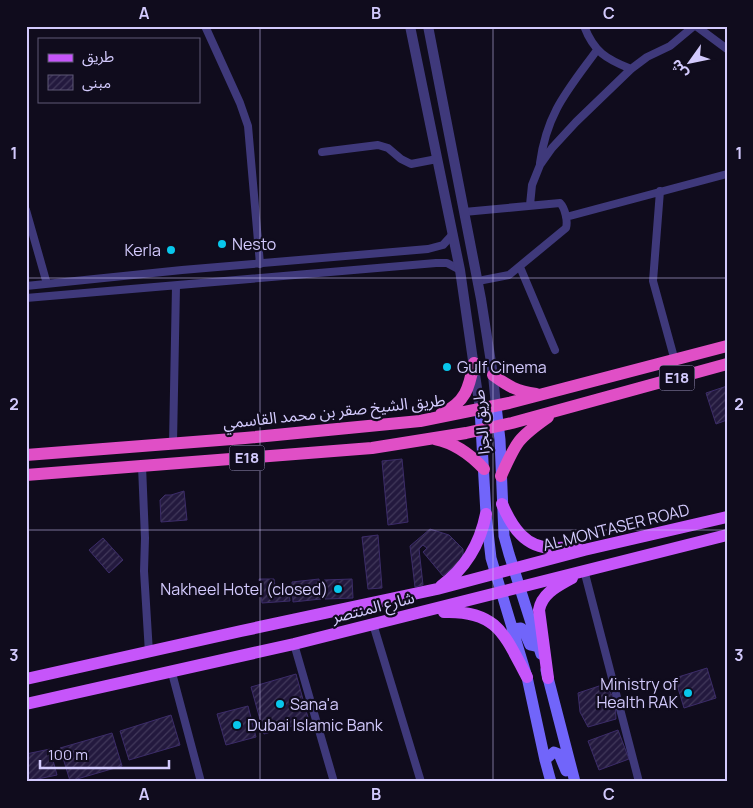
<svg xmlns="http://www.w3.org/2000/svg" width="753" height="808" viewBox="0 0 753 808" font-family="Manrope,'Noto Sans Arabic',sans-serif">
	<defs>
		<pattern id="building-hatch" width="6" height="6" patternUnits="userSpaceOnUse" patternTransform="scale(1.25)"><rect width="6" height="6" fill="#23193e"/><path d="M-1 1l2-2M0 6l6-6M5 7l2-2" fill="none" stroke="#42395b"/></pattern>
	</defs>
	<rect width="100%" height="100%" fill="#100c1d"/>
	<path fill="url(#building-hatch)" stroke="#3c2c69" d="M727,386V420L716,424L706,393Z
		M402,459L408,522L388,525L382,461Z
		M184,491L187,520L161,522L160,500L165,495H171Z
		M430,529L449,535L463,549V559L443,576L423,552L427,548L423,545L419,549L423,585L415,587L410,546Z
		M378,535L382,588L368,589L362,537Z
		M103,538L123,560L109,573L89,550Z
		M259,579H274L275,586L288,585L290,601L262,603Z
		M319,579L321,599L293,602L292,582Z
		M352,579L353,598L325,599L324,580Z
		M707,668L716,698L684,708L675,678Z
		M296,674L309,721L264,734L251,687Z
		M605,684L615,700L616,719L588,727L580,712L578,693Z
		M248,706L256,737L226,745L217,714Z
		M171,715L180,745L129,760L120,731Z
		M618,730L629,759L599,770L588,741Z
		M112,733L122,766L70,781L60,748Z
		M50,749L57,775L33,780L34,782H26V754Z"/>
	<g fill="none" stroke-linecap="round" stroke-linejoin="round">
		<path stroke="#3f397b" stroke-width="8" d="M205,26L240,103L248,126L260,264
			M584,26C594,52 606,59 631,69
			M696,26L727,49
			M322,152L378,145L388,148L401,159L411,164L437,159
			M540,163C547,112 568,90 597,50
			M660,191L653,281L675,361
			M530,205L532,185L540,165L552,148L576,122L631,69L647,57L670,46L694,26
			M26,210L47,284
			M464,212L560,203C565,208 568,221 566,228L509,275L478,281
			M566,217L727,174
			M520,267L555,350
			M26,286L182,270L428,249L443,245L453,234
			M26,298L436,263H447L460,270
			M173,443L176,286
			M142,466L145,538L144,571L149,653
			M584,570L639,782
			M373,624L421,782
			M294,644L334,782
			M172,673L201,782"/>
		<path stroke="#3f397b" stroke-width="10" d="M410,26L460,270L480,409
			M428,26L481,299L493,375L496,406"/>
		<path stroke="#7165fa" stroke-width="11" d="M496,406L500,440L504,536L509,554L541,654
			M480,409L486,514L491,558L527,677L545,760L551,782
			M512,629L521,628L524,631L530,645L539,647
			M546,670L575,782
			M545,760L554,752L559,754L566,771"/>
		<path stroke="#c655fa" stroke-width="12" d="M502,504C512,527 525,548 553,548C561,548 569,547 577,548
			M441,586C466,568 480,544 486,514
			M444,612C498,610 505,636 527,677
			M548,678L539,610C542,593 558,586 572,578
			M26,679L241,631L437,589L584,550L727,517
			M26,704L294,644L727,535"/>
		<path stroke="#e04fc6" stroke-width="12" d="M493,375C509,387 517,391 536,394
			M441,414C466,402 469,388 474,363
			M435,439C455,443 471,455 484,469
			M26,455L245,438L420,421L509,403L727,346
			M26,475L372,448L466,433L512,423L727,364
			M501,476C516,442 518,438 548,417"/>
	</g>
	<path fill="none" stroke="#d3cafd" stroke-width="1" stroke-opacity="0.55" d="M260,26V782M493,26V782M26,278H727M26,530H727"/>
	<g fill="#08c7ec" stroke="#100c1d" stroke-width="2">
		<circle cx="222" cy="244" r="5"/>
		<circle cx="171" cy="250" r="5"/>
		<circle cx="447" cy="367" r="5"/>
		<circle cx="338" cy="589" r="5"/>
		<circle cx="688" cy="693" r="5"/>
		<circle cx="280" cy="704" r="5"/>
		<circle cx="237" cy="725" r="5"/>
	</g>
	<g text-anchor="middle" stroke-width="4.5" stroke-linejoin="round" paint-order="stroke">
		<g fill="#100c1d" stroke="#9891ba" stroke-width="1">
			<rect x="659.5" y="365.5" width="35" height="25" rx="4"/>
			<rect x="229.5" y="445.5" width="35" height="25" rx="4"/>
		</g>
		<g font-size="15" font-weight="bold" fill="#d3cafd">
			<text x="677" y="383">E18</text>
			<text x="247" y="463">E18</text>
		</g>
		<g font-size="16" fill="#d3cafd" stroke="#100c1d" text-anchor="start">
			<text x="232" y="250">Nesto</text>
			<text x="161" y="256" text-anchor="end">Kerla</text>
			<text x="457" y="373">Gulf Cinema</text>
			<text x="328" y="595" text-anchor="end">Nakheel Hotel (closed)</text>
			<text x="678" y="690" text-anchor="end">Ministry of<tspan x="678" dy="18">Health RAK</tspan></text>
			<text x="290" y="710">Sana'a</text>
			<text x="247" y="731">Dubai Islamic Bank</text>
		</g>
		<g font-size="16" fill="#d3cafd" stroke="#100c1d">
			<text transform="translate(334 411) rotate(-6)" y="6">طريق الشيخ صقر بن محمد القاسمي</text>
			<text transform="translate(481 422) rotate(-95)" y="6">طريق الجزا</text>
			<text transform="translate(616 527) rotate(-14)" y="6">AL MONTASER ROAD</text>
			<text transform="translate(373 607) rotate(-14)" y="6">شارع المنتصر</text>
		</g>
	</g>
	<rect width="753" height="808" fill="none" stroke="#100c1d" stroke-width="55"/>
	<rect x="38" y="38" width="162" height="65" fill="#100c1d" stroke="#5e5877"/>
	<rect x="48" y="54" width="25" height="8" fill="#c655fa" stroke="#5e5877"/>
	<text x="82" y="62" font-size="15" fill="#d3cafd">طريق</text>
	<rect x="48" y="75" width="25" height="15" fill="url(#building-hatch)" stroke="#5e5877"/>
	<text x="82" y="88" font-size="15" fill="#d3cafd">مبنى</text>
	<g transform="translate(690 62) rotate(237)" stroke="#100c1d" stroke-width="4" paint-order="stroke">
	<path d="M0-4L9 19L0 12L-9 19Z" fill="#d3cafd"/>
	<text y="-8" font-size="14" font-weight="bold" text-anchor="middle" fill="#d3cafd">ش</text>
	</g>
	<path d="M40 760v8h129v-8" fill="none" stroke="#d3cafd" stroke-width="2.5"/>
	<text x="48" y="760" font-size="15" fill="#d3cafd" stroke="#100c1d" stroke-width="4" paint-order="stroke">100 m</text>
	<rect x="28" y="28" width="698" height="752" fill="none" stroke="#d3cafd" stroke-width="2"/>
	<g font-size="16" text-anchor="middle" font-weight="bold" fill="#d3cafd">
		<text x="144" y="19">A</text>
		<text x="376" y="19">B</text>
		<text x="609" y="19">C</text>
		<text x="14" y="159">1</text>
		<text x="739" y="159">1</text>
		<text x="14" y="410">2</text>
		<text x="739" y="410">2</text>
		<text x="14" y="661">3</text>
		<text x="739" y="661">3</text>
		<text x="144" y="800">A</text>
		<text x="376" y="800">B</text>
		<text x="609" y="800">C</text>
	</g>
</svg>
